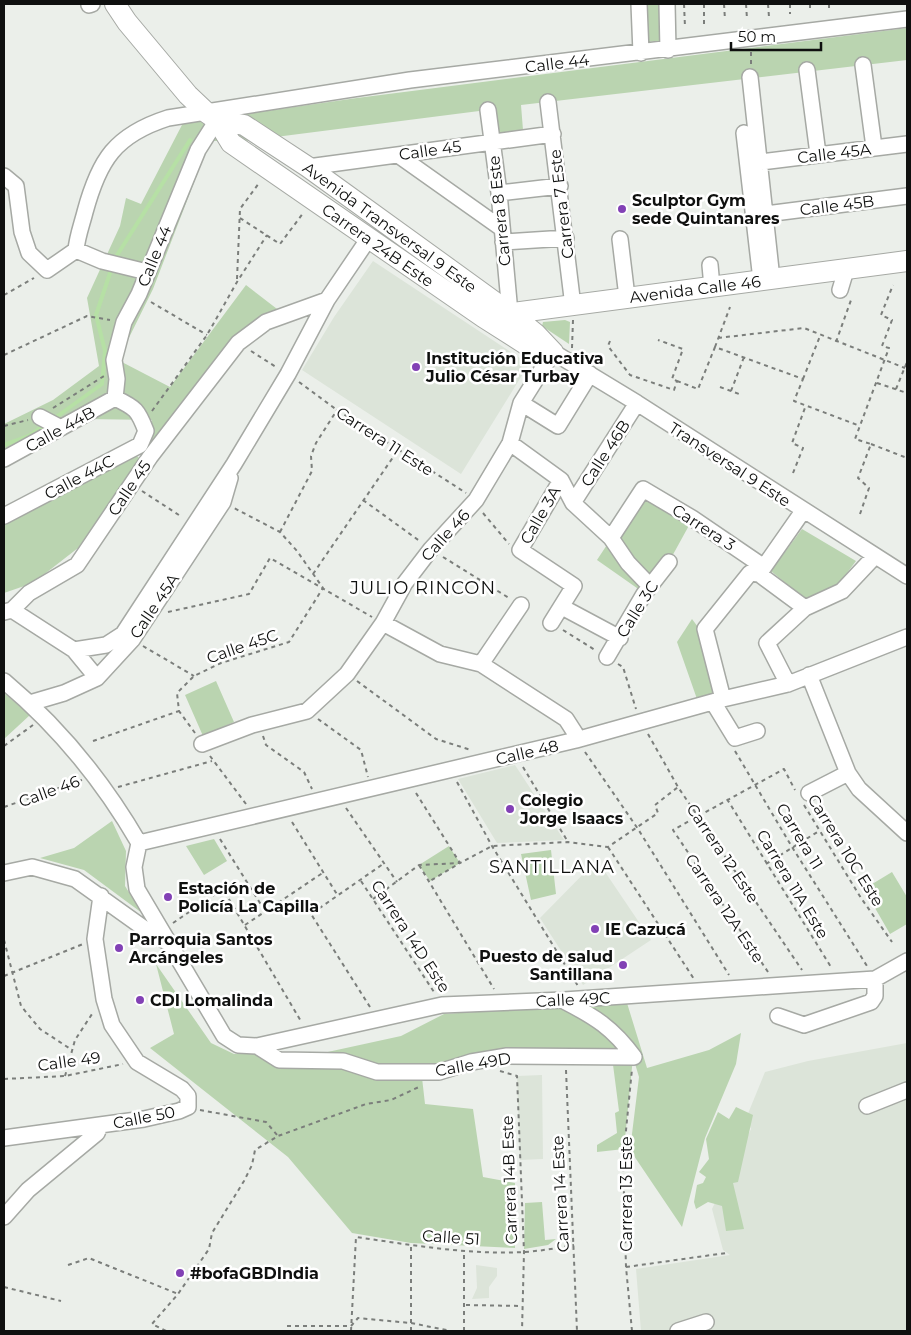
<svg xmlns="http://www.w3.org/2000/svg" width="911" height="1335" viewBox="0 0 911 1335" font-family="Montserrat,sans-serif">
	<rect width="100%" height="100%" fill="#ebefea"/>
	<path fill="#dce4d9" d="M373,261L529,364L461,474L302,370L334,317Z
		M515,765L564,840L497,843L458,779Z
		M597,860L651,940L583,985L540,918Z
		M907,1043V1331H641L636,1269L730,1255L723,1250L712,1209L751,1129L747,1116L765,1072L808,1061Z
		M542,1075L543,1159L520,1160L517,1076Z
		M476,1265L497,1268V1276L489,1287V1298L472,1299L477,1288Z"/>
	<path fill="#bad4b0" d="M645,4H660L661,41L646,42Z
		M907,28V60L521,105L523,130L491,135L487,110L245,141H210L153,289L118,360L170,387L246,285L281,312L263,319L151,449L146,443L152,420L86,419L4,467V424L53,400L99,366L87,298L120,226L126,198L141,204L183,123L357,98Z
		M565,320L570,322L569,344L542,326L543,322Z
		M134,453L141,460L78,548L33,583L4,593V524Z
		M643,490L692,520L670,560L644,593L597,560Z
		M802,529L856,561L835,589L806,600L771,571Z
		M692,619L701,631L718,694L697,699L677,642Z
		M216,681L234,722L203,736L185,695Z
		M4,693L30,715L4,739Z
		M112,821L126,851L125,886L142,913L84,870L40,858L74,848Z
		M214,839L227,861L204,875L186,846Z
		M449,846L460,863L430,881L419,865Z
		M551,850L556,894L531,900L521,854Z
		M892,872L907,897V924L890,934L864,889Z
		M156,964L211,1043L234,1054L323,1053L401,1036L444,1014L589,1004L627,1003L647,1068L709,1050L741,1033L736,1064L705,1138L682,1227L630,1150L639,1077L633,1057L624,1149L597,1152V1145L617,1133L615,1113L619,1111L612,1057L465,1056L421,1069L425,1104L473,1109L483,1177L515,1183V1248L411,1243L352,1233L288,1157L150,1048L174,1034Z
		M736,1107L753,1115L738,1182L733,1183L744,1229L726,1231L722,1206L708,1202L696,1209L694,1202L697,1185L703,1183L706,1177L699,1172L709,1159L706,1139L718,1112L729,1119Z
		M542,1202L545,1240L556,1239L548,1245L524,1249L525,1203Z"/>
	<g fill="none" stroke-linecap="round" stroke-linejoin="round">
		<path stroke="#b6e0a5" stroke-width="4" d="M114,260L190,140
			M52,420L102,384L105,351L96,315L112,267
			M4,445L29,436L46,424"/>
		<g stroke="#a6a9a4" stroke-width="18">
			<path id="minor" d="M639,4L641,53
				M667,4L668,50
				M89,5L92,4
				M863,65L874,147
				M807,70L818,154
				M750,77L772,279
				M548,102L573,306
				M488,110L499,193L510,313
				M744,133L761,280
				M398,155L501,228
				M761,162L907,144
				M308,167L553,134
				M4,176L16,186L22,232L29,253L47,270L76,250C77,237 82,224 85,212C99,160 115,135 168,118L410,80L907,19
				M499,193L560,186
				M766,214L907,196
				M620,239L627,297
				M503,242L566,238
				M76,250L102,261L147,272
				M710,265L712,287
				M840,290L846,270
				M115,398L117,379L114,360L124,322L139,294L198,150L217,120
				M521,403L558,426L590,374
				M40,417L61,428
				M510,443L561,480L573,503L611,538L628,563L650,586
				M4,459L115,398
				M573,503L637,403
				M4,516L140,445L146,431C138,410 136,408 115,398
				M611,538L643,489L692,518L764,567
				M759,574L805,608
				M562,607L620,638
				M12,610L74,650L97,678
				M4,612L12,610L29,593L77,565L150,457L238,343L266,322L327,300
				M383,623L440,654L481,664L566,719L575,733L576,740
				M551,623L574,586L520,550L561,480
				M74,650L106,645L123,634L234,464L288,374L327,300L369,238
				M607,657L644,594L669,562
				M481,664L521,605
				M809,675L848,773L859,789L907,833
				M4,681C59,727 103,781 139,843L134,867L137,889L224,1036L238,1045L257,1046L442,1005L564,1000L875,979L907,961
				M788,684L767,643L805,608L842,591L875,556
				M723,699L705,629L750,573L759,574L803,511
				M713,702L735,738L757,731
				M30,703L64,693L97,678L132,640L223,502L230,478
				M202,744L252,725L307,711L347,674L383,623L405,583L431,549L476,500L510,443L521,403L553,352L637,403L907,576
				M809,793L848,773
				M139,843L576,740L723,699L788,684L907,637
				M4,873L32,867L75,879L145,929L167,942
				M564,1001C595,1017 613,1028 634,1057
				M778,1016L804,1025L871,1002L875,996V979
				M257,1046L279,1060L343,1061L377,1072H439L471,1062L507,1056L634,1057
				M867,1106L907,1090
				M4,1138L144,1119L179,1111L188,1107V1096L182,1089L137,1062L112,1025L104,999L95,939L101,896
				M4,1217L28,1190L97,1133L100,1126
				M678,1331L706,1322"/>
		</g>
		<g stroke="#a6a9a4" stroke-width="22">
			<path id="major" d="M115,4L127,22L188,95L207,113L217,120L244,125L308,167L510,313L536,334L553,352
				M217,120L231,143L483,317L530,347L553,352
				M483,317L907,261"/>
		</g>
		<path stroke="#7b7e7b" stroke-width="2" stroke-dasharray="4 4" stroke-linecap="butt" d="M684,4L685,27
			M704,4V24
			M724,4L725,20
			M746,4L747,19
			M768,4L769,17
			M790,4V14
			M810,4V10
			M829,4V9
			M751,64V51
			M240,218L280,244L304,212
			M237,279L240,209L259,183
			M4,295L34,278
			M151,302L207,335
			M718,338L804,328L905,368
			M610,341L608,346L630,375L674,390L677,381L672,379L683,349L658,340
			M836,342L851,300
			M715,347L730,307
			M572,348L573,320
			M251,351L276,367
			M4,355L87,316L110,320
			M803,379L820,336
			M677,381L698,389L715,347L803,379L794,401L860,426
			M299,382L337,410L466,493
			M877,383L907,393
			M720,387L739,394
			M896,389L907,362
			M731,391L744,357
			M53,408L104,376
			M152,411L207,335L237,282L267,235
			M4,426L28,420
			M871,444L907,458
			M793,473L803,448L792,443L806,405
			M142,491L182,517
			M363,500L421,542
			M483,513L509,544
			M860,514L869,488L858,478L871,444L855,439L889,348L882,346L892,320L881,315L893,285
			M280,532L312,471L311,456L316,443L337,410
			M443,557L509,598
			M313,574L398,450
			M168,612L249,594L270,558L372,617
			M563,630L595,650
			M143,646L194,676
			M618,664L623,667L636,709
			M357,681L436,739L471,750
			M318,719L361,750L368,777
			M195,733L179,711L177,693L194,676L221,663L289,642L323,588L297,551L280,532L234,508
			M648,734L678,787L802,970
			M263,736L266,745L304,772L312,789
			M93,741L179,711
			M4,746L33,725
			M735,751L792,847L867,966
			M585,752L638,829L729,975
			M210,756L246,804
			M523,767L568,842
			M457,782L492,846L578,986
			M118,787L212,761
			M416,793L460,863L430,881
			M727,799L831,967
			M804,805L861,898L892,942
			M4,807L82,780
			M346,808L397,882
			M292,822L338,896
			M220,839L265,911
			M608,847L694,979
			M766,864L819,831
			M419,865L494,989
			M361,881L434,992
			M373,899L419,865L460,863L492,846L568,842L608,847L658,813L655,805L678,787
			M173,923L223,889L302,1023
			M245,925L324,872
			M4,940L21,1006L40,1029L72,1050
			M768,972L673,830L784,769L795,790
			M4,976L83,944
			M370,1007L311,914L383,864
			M566,1070L577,1331
			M500,1071L517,1076L524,1252L522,1331
			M65,1076L75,1040L94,1011
			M4,1079L65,1076L123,1064
			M200,1110L266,1122L278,1136
			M68,1265L89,1258L178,1294
			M626,1267L726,1253
			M4,1287L61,1301
			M466,1305L522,1306
			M287,1326H351L358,1318L411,1323L451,1331
			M166,1331L152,1324L178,1294L209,1249L212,1233L244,1181L252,1165L255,1150L278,1136L366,1104L391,1100L421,1086
			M351,1331L356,1237C411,1245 469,1255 524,1252C541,1251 557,1248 574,1245
			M411,1331V1246
			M464,1331V1250
			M632,1331L626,1267L623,1161L632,1069"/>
		<use href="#minor" stroke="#fff" stroke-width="15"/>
		<use href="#major" stroke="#fff" stroke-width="20"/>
	</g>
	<g fill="#8241b5" stroke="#fff" stroke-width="2">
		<circle cx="622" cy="209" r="5"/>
		<circle cx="416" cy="367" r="5"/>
		<circle cx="510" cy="809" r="5"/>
		<circle cx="168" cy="897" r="5"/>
		<circle cx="595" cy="929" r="5"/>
		<circle cx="119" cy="948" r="5"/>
		<circle cx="623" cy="965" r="5"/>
		<circle cx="140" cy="1000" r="5"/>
		<circle cx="180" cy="1273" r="5"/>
	</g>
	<g text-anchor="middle" stroke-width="5" stroke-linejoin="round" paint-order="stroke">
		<g font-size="16" fill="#0f100f" stroke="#fff">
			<text transform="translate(557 63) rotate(-7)" y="6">Calle 44</text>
			<text transform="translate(430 150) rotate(-8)" y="6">Calle 45</text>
			<text transform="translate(834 153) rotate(-7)" y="6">Calle 45A</text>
			<text transform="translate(561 204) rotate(-97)" y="6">Carrera 7 Este</text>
			<text transform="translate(837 205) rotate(-7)" y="6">Calle 45B</text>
			<text transform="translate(499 211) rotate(-96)" y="6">Carrera 8 Este</text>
			<text transform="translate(390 227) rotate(36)" y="6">Avenida Transversal 9 Este</text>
			<text transform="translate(378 245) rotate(35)" y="6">Carrera 24B Este</text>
			<text transform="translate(154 256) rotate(-68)" y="6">Calle 44</text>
			<text transform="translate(695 289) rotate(-7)" y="6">Avenida Calle 46</text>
			<text transform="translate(60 429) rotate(-29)" y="6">Calle 44B</text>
			<text transform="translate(385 441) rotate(33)" y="6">Carrera 11 Este</text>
			<text transform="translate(605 453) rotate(-57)" y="6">Calle 46B</text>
			<text transform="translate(730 464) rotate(33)" y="6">Transversal 9 Este</text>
			<text transform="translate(79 477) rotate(-28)" y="6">Calle 44C</text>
			<text transform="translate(129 488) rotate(-56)" y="6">Calle 45</text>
			<text transform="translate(540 515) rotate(-60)" y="6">Calle 3A</text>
			<text transform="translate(704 527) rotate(33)" y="6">Carrera 3</text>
			<text transform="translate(445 535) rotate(-48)" y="6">Calle 46</text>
			<text transform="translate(154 606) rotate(-56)" y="6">Calle 45A</text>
			<text transform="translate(637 609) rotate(-58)" y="6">Calle 3C</text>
			<text transform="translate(242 646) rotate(-19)" y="6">Calle 45C</text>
			<text transform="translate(527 752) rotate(-13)" y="6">Calle 48</text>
			<text transform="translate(49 791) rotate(-20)" y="6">Calle 46</text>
			<text transform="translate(800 836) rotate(59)" y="6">Carrera 11</text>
			<text transform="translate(846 850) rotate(58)" y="6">Carrera 10C Este</text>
			<text transform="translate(723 853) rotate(56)" y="6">Carrera 12 Este</text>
			<text transform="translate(793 884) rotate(59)" y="6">Carrera 11A Este</text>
			<text transform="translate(725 908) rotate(56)" y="6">Carrera 12A Este</text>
			<text transform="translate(411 936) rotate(57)" y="6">Carrera 14D Este</text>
			<text transform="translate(573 999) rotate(-3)" y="6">Calle 49C</text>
			<text transform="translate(69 1061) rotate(-8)" y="6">Calle 49</text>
			<text transform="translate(473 1064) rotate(-10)" y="6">Calle 49D</text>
			<text transform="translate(144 1117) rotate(-11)" y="6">Calle 50</text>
			<text transform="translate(509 1180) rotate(-92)" y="6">Carrera 14B Este</text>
			<text transform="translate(560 1194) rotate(-93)" y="6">Carrera 14 Este</text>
			<text transform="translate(626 1194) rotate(-90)" y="6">Carrera 13 Este</text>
			<text transform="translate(451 1237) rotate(4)" y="6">Calle 51</text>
		</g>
		<g font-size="16" font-weight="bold" fill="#0f100f" stroke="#fff" text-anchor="start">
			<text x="632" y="206">Sculptor Gym<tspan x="632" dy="18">sede Quintanares</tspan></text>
			<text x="426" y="364">Institución Educativa<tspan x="426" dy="18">Julio César Turbay</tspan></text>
			<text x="520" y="806">Colegio<tspan x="520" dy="18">Jorge Isaacs</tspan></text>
			<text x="178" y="894">Estación de<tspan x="178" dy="18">Policía La Capilla</tspan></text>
			<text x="605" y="935">IE Cazucá</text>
			<text x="129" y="945">Parroquia Santos<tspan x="129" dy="18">Arcángeles</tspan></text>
			<text x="613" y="962" text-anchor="end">Puesto de salud<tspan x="613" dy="18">Santillana</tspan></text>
			<text x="150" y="1006">CDI Lomalinda</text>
			<text x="190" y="1279">#bofaGBDIndia</text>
		</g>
		<g font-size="18" letter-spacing="1" fill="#0f100f" stroke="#fff">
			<text x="423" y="594">JULIO RINCON</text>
			<text x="552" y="873">SANTILLANA</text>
		</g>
	</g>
	<rect width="911" height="1335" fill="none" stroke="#0f100f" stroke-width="10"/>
	<path d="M731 42v8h90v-8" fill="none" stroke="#0f100f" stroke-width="2.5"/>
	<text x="738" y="42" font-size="15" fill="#0f100f" stroke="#ffffff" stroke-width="4" paint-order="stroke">50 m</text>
</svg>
